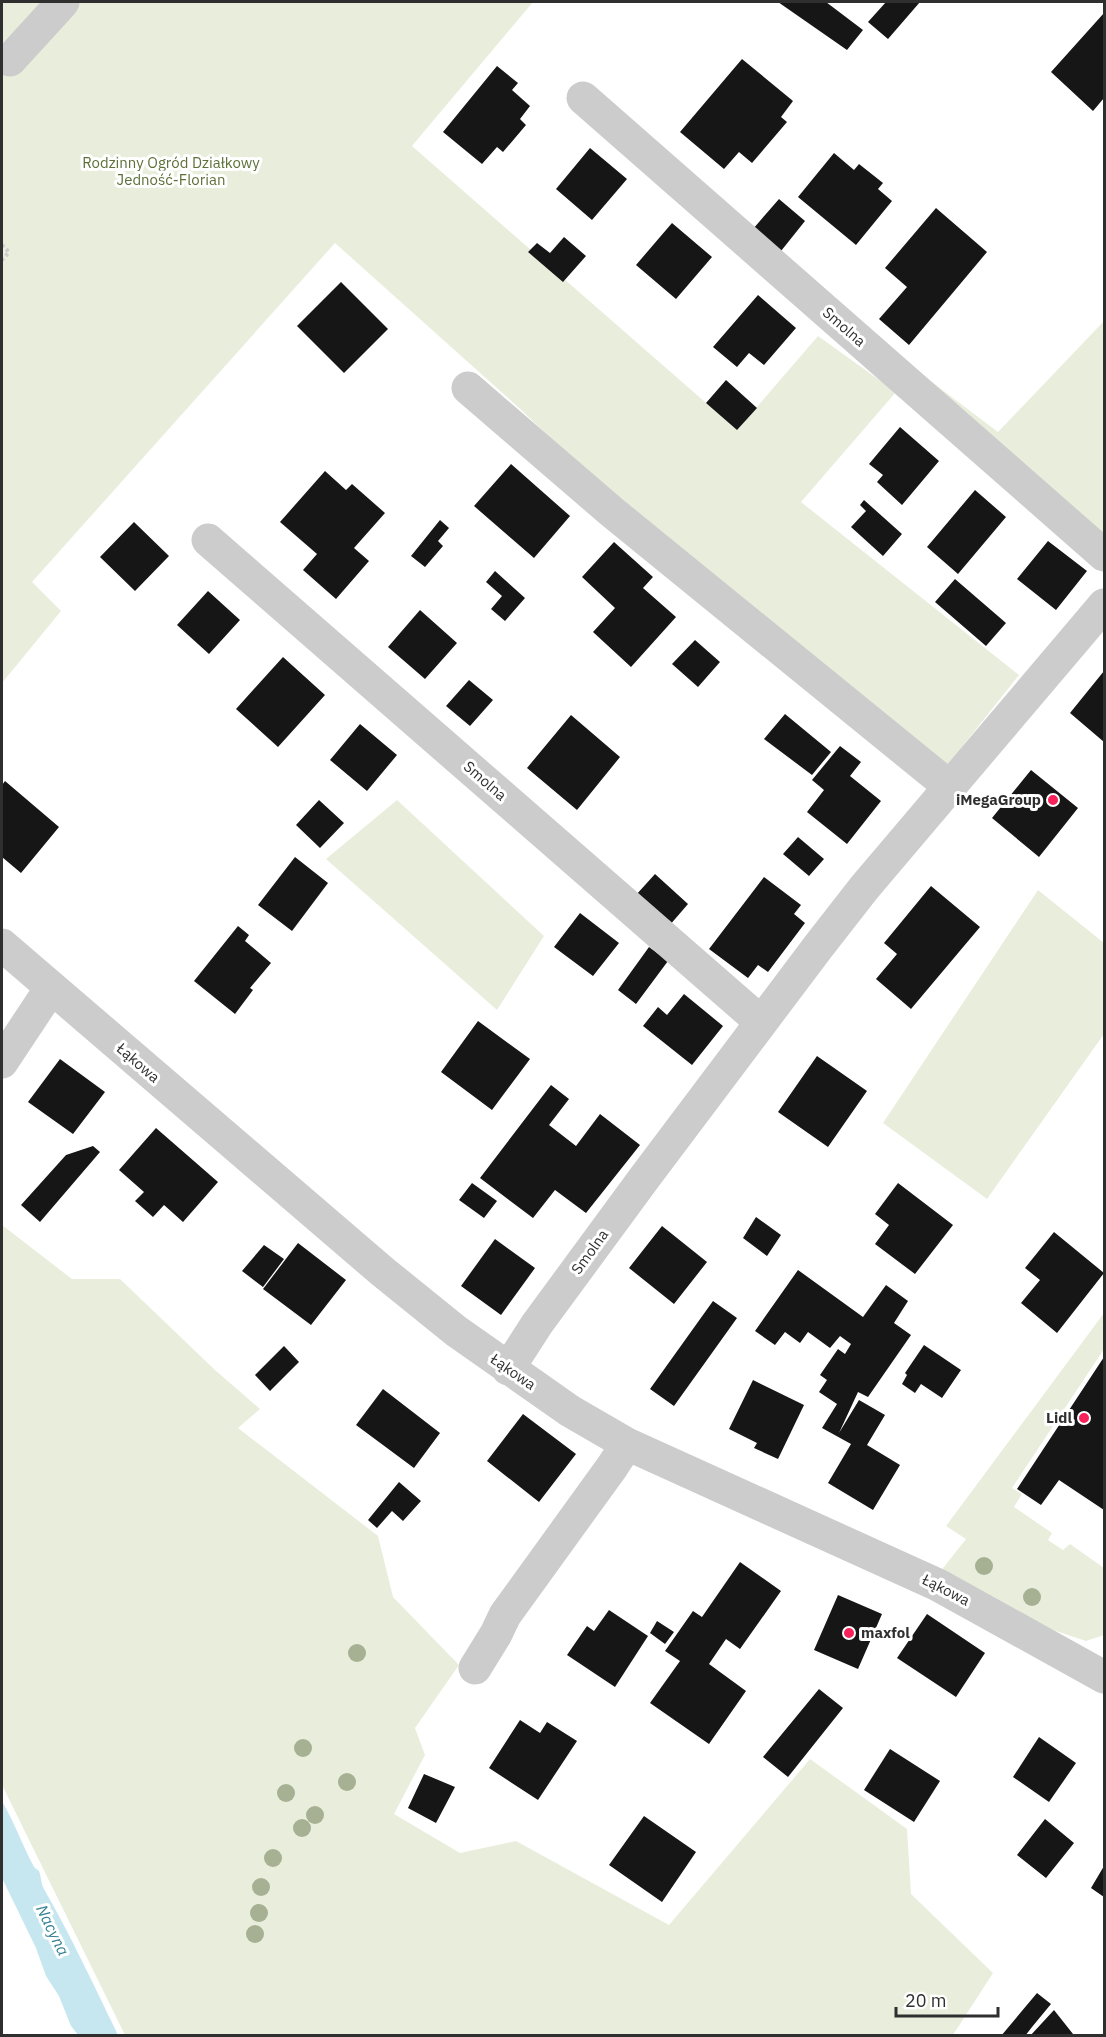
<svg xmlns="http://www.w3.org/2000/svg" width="1106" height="2037" viewBox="0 0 1106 2037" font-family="'IBM Plex Sans',sans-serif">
	<rect width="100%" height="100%" fill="#fff"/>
	<path fill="#e9eedc" d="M2,2H533L412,146L737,430L818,336L896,392L801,502L1019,675L954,757L942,770L616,501L517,406L335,243L32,582L61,611L2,683Z
		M1104,321V541L908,364L998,432Z
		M397,800L544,936L497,1010L326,859Z
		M1038,890L1104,943V1034L987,1199L883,1123Z
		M2,1225L72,1279H120L215,1370L260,1409L238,1428L378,1536L393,1597L459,1665L415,1728L425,1755L394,1814L460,1853L516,1841L669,1925L810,1759L907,1829L911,1894L993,1973L953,2035H125L2,1785Z
		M1104,1313V1349L1012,1488L1022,1494L1014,1507L1052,1533L1048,1540L1063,1550L1070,1544L1104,1568V1635L1086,1641L1050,1629L940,1572L966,1539L946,1526Z"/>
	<path fill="#c6e7ef" d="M2,1801C14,1822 23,1846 33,1865C34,1868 37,1869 39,1871C41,1876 41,1884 44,1889C71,1936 94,1986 118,2035H78L71,2026L59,1996L46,1976L36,1948L2,1878Z"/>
	<path fill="#161616" d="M778,2H826L863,30L847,50Z
		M886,2H920L888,39L868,22Z
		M1104,13V98L1093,111L1051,72Z
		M742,59L793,101L781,117L787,122L752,163L739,152L724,169L680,132Z
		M497,66L518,83L512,90L530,106L520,119L526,125L503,152L497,147L482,164L443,132Z
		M590,148L627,179L592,220L556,189Z
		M834,153L854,170L859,164L883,183L878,189L892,201L856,245L798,197Z
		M779,199L805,221L781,251L753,229Z
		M936,208L987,252L909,345L879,319L907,287L885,268Z
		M672,223L712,257L676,299L636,265Z
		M564,237L586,256L563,282L528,252L537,243L550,253Z
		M341,282L388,329L344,373L297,326Z
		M758,295L796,328L764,365L749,353L737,367L713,347Z
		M726,380L757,408L737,430L706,403Z
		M900,427L939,461L902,505L877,482L883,475L869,464Z
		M511,464L570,516L534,558L474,506Z
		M325,471L346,490L352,484L385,513L354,548L369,561L336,599L303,570L317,554L280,522Z
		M975,490L1006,517L958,574L927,547Z
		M864,500L902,534L883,556L851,527L866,511L860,505Z
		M440,520L449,528L438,541L443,546L425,567L411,556Z
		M134,522L169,556L135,591L100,557Z
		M1048,541L1087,571L1056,610L1017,579Z
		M614,542L653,577L643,588L676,617L631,667L593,632L615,608L582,577Z
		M495,571L525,598L505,621L491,609L502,596L486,582Z
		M955,579L1006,623L986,646L935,602Z
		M208,591L240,620L209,654L177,625Z
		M420,610L457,643L425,679L388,647Z
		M695,640L720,662L698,687L672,664Z
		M283,657L325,695L278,747L236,709Z
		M1104,671V742L1070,713Z
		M469,680L493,700L470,726L446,706Z
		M785,714L831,752L812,775L764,739Z
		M571,715L620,757L577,810L527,768Z
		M360,724L397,755L367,791L330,760Z
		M840,746L861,762L850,776L881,801L847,844L807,812L824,790L812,780Z
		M1031,770L1078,808L1039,857L992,818Z
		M5,781L59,827L21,873L2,857V785Z
		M319,800L344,823L320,848L296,825Z
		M798,837L824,859L809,876L783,854Z
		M295,857L328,883L292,931L258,905Z
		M655,874L688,904L669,926L636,895Z
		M764,877L801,905L794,914L805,923L768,972L758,965L748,978L709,949Z
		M931,886L980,927L911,1009L876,979L897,954L884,943Z
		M580,913L619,943L593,976L554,947Z
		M238,926L249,935L245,941L271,963L250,988L253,990L235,1014L194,981Z
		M649,947L668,961L636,1004L618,990Z
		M684,994L723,1026L692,1065L643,1026L658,1007L667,1015Z
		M478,1021L530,1059L492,1110L441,1072Z
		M817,1056L867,1091L828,1147L778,1112Z
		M60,1059L105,1092L73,1134L28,1102Z
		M551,1085L569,1099L549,1125L576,1146L600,1114L640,1145L586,1213L555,1190L533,1218L480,1178Z
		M156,1128L218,1182L183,1222L164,1205L153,1217L135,1201L144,1192L119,1170Z
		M93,1146L100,1152L40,1222L21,1205L66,1155Z
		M472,1183L497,1201L484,1218L459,1200Z
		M898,1183L953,1225L915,1274L875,1244L889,1225L875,1214Z
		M756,1217L781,1235L767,1256L743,1238Z
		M662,1226L707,1262L674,1304L629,1268Z
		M1054,1232L1104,1273L1057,1333L1021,1303L1040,1280L1025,1268Z
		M495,1239L535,1268L501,1315L461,1286Z
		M298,1243L346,1280L311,1325L263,1289Z
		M264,1245L284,1259L263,1287L242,1271Z
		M798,1270L863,1317L886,1285L908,1301L894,1323L911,1335L868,1397L858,1392L839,1433L859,1400L885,1415L867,1445L900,1465L873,1510L828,1483L851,1444L822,1428L837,1404L819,1392L827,1380L820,1375L838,1349L845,1354L851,1344L840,1336L830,1348L808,1332L800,1343L785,1332L775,1345L755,1331Z
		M713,1301L737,1318L674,1406L650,1389Z
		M924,1345L961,1370L942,1398L921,1384L915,1393L902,1384L907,1375L905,1373Z
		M284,1346L299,1362L270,1391L255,1375Z
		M1104,1357V1510L1059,1480L1041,1505L1017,1489Z
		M753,1380L804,1405L778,1459L754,1448L757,1443L729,1429Z
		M383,1389L440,1433L414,1468L356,1425Z
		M523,1414L576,1454L539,1502L487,1461Z
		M399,1482L421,1501L403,1521L392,1511L377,1528L368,1520Z
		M740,1562L781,1591L740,1649L726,1639L709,1664L746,1691L709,1744L650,1703L680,1661L665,1651L693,1611L702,1617Z
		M838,1595L882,1614L858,1669L814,1650Z
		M609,1610L648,1636L615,1687L567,1655L587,1626L594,1631Z
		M927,1614L985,1653L956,1697L897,1658Z
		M657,1621L674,1632L665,1644L650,1633Z
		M819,1689L843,1708L788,1777L763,1757Z
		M520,1720L540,1733L547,1722L577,1741L538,1800L489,1768Z
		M1039,1737L1076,1763L1049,1802L1013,1777Z
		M890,1749L940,1781L914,1822L864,1790Z
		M424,1774L455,1787L436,1823L408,1808Z
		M644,1816L696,1852L662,1902L609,1865Z
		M1045,1819L1074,1843L1046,1878L1017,1855Z
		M1104,1866V1897L1091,1888Z
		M1037,1993L1051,2004L1032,2027L1025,2036H1001Z
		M1054,2010L1073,2034L1072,2036H1030Z"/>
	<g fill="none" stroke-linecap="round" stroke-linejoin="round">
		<path stroke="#ccc" stroke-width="4" stroke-dasharray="3 3" stroke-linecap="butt" d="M2,245L9,252L2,260"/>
		<path stroke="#ccc" stroke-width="33" d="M10,60L63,2
			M583,98L1104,555
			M468,388L612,512L950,787
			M208,540L761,1022
			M2,945L383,1272L456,1331L570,1411L627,1444L938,1585L1104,1677
			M2,1062L51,988
			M508,1369L537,1324L645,1177L818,947L864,888L1104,605
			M475,1668L496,1634L505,1615L612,1467L627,1444"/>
	</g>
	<g fill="#a6b092">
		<circle cx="984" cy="1566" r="9"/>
		<circle cx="1032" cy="1597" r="9"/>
		<circle cx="357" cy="1653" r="9"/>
		<circle cx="303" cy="1748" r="9"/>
		<circle cx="347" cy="1782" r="9"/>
		<circle cx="286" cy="1793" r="9"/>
		<circle cx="315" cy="1815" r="9"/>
		<circle cx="302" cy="1828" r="9"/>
		<circle cx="273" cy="1858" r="9"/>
		<circle cx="261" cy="1887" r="9"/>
		<circle cx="259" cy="1913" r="9"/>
		<circle cx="255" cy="1934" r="9"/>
	</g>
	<g fill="#f62259" stroke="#fff" stroke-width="2">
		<circle cx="1053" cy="800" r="6"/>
		<circle cx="1084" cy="1418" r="6"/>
		<circle cx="849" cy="1633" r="6"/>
	</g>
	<g text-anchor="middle" stroke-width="6" stroke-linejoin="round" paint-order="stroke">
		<g font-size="15" fill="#5d7038" stroke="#fff">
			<text x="171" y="168">Rodzinny Ogród Działkowy<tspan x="171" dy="17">Jedność-Florian</tspan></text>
		</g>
		<g font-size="15" fill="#2f2f2f" stroke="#fff">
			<text transform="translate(844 327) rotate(41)" y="5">Smolna</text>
			<text transform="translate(485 781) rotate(41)" y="5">Smolna</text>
			<text transform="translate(138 1063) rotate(41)" y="5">Łąkowa</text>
			<text transform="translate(590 1252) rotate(-54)" y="5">Smolna</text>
			<text transform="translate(513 1372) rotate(35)" y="5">Łąkowa</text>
			<text transform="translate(946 1590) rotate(27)" y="5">Łąkowa</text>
		</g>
		<g font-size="15" font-weight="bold" fill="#2f2f2f" stroke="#fff" text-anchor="end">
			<text x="1041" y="805">iMegaGroup</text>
			<text x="1072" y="1423">Lidl</text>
			<text x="861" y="1638" text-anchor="start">maxfol</text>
		</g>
		<g font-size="16" font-style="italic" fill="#338093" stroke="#fff">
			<text transform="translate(53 1930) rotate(64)" y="6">Nacyna</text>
		</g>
	</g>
	<rect width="1106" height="2037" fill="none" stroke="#2f2f2f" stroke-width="6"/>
	<path d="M896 2007v9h102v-9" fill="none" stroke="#2f2f2f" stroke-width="3"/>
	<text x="905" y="2007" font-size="18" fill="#2f2f2f" stroke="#ffffff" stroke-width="4.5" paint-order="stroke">20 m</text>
</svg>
